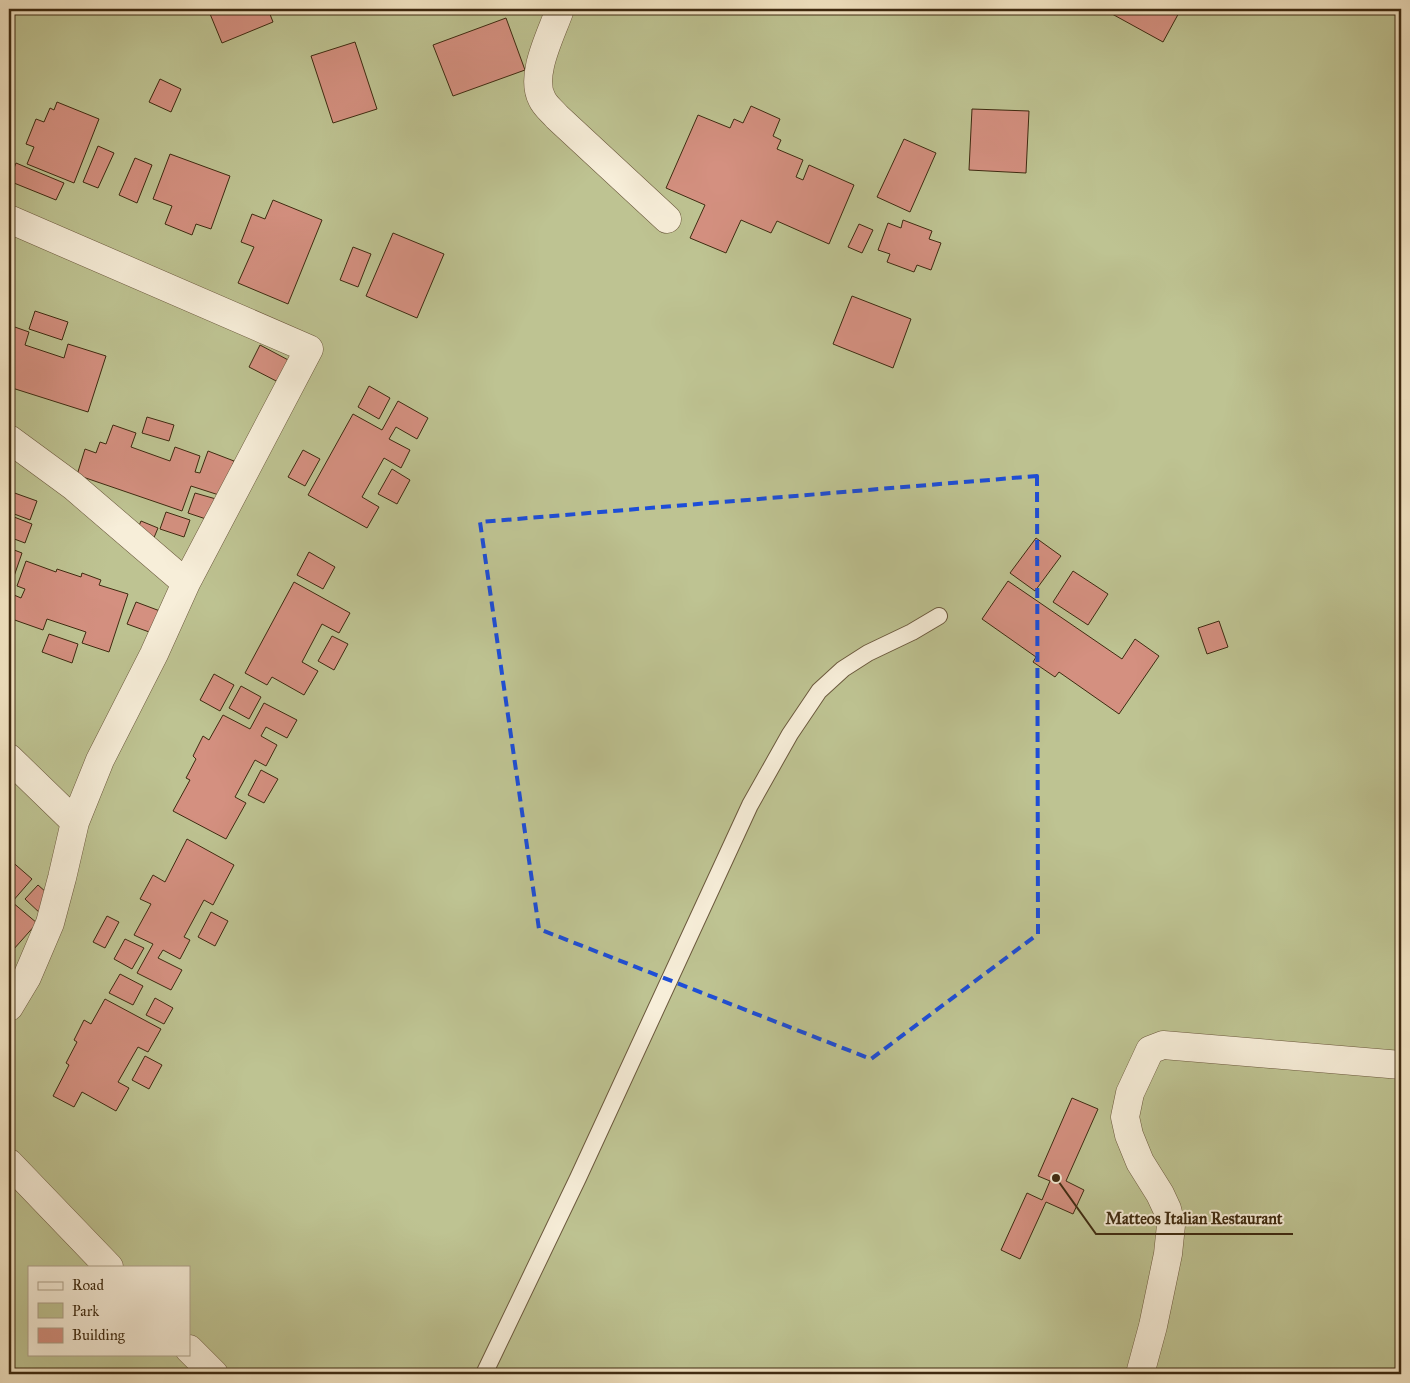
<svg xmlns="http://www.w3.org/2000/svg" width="1410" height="1383" viewBox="0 0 1410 1383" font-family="'IM FELL Great Primer',serif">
	<rect width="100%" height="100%" fill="#f3e5c4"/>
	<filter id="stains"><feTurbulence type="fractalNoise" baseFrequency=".004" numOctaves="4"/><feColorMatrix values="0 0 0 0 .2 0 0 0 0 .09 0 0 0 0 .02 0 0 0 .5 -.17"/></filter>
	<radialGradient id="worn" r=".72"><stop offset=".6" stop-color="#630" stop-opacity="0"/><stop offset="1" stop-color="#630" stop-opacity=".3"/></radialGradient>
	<path fill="#bec392" stroke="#7e7651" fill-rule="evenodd" d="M9,9H1401V1374H9ZM29,1267H189V1354H29Z"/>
	<path fill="#d49080" stroke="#3e2a10" d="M208,9H268L273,22L222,43Z
		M1103,9H1181L1163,42Z
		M506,18L525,70L453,96L433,45Z
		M355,42L377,109L333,123L311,56Z
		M160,79L181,89L171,112L149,102Z
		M57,102L99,119L74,183L27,164L34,147L26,144L36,119L44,122L50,108L54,110Z
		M751,106L780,119L773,136L781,140L777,149L803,160L796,177L803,180L809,165L854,185L829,244L777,221L771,233L741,220L726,253L690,238L705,205L666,188L698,115L730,128L734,119L743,123Z
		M972,109L1029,111L1026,173L969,170Z
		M904,139L936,153L910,212L877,197Z
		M98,146L114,153L98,188L83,182Z
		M170,154L230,176L211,229L196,224L192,235L165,224L172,206L153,199Z
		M135,158L152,165L137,203L119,195Z
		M16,163L64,183L56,200L9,181Z
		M273,200L322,220L288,304L238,283L254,247L241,242L252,214L265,219Z
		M903,220L932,231L929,239L941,243L931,270L917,265L914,272L887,262L890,254L878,250L888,223L901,228Z
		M859,224L873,230L862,253L848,247Z
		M393,233L444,254L417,318L366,296Z
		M353,247L371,254L358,287L340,280Z
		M852,296L911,319L893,368L833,344Z
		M35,311L68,322L62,340L29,329Z
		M9,325L29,332L25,345L64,358L68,344L106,356L88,412L9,387Z
		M260,345L292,362L282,384L249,367Z
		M369,386L390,398L379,419L358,407Z
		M398,401L428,418L417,439L396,427L389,439L410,450L401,468L384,458L362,497L379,507L367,528L308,495L353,414L382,430Z
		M147,417L174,425L169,441L142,433Z
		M113,425L136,433L131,447L170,461L175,447L200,456L195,472L200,473L208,451L234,461L222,496L191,486L182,511L77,475L85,449L96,453L100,442L106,444Z
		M303,450L320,459L305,486L288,477Z
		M392,469L410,480L397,504L378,494Z
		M9,491L37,501L30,520L9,512Z
		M195,493L216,499L209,520L188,513Z
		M166,512L190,520L184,537L160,529Z
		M9,515L32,524L25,543L9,537Z
		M141,521L158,528L153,540L136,533Z
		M1036,538L1061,556L1035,591L1010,573Z
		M9,548L22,553L11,585L9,584Z
		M309,552L335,567L323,589L297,575Z
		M26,561L56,572L57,569L81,577L82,573L101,580L99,585L128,594L109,652L82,643L86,632L47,619L43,630L9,618V612L14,595L21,598L25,589L17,586Z
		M1073,571L1108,594L1088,625L1053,602Z
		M1008,581L1122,659L1135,639L1159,656L1119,714L1059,672L1055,677L1033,662L1036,657L982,619Z
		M294,582L350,613L339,633L322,624L302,662L318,671L304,695L272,677L267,685L245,673Z
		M136,602L160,611L152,633L127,624Z
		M1219,621L1228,647L1207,654L1198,628Z
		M49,634L78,644L72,663L42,652Z
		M332,636L348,644L334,670L318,661Z
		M214,674L234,685L220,711L200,700Z
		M241,686L261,697L249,719L229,708Z
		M264,703L297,720L287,738L266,727L261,736L277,745L266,766L255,760L235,797L246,803L226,839L173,811L190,780L186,778L196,759L193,756L203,736L209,740L223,715L250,729Z
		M261,770L278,779L264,803L248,795Z
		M187,839L234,865L213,905L204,900L184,937L190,940L180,959L163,950L158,958L182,970L171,990L137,973L153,944L134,935L151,904L140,899L153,875L165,882Z
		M9,859L32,879L12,902L37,923L13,950L9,947Z
		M38,885L55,900L42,915L25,899Z
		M211,912L228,921L215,946L198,937Z
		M107,916L119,922L105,948L93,942Z
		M125,939L144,948L132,969L114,959Z
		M120,974L143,986L133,1005L109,993Z
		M155,998L173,1008L164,1024L146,1015Z
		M105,999L161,1029L148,1052L138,1047L118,1082L129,1088L116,1111L82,1092L74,1107L53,1096L69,1065L66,1063L77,1042L74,1040L84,1020L91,1024Z
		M145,1056L162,1065L149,1089L132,1080Z
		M1072,1098L1098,1109L1066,1181L1084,1190L1073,1214L1046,1202L1020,1259L1001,1250L1027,1193L1042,1200L1050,1181L1038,1176Z"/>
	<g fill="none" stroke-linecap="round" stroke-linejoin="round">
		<g stroke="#6b593d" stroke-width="18">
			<path id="lane" d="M484,1374L578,1178L750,805L790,734L819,691L843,669L868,653L912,632L939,616"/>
		</g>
		<g stroke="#6b593d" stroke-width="29">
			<path id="street" d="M560,9C552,33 529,75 542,99C545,106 553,112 557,117L667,219
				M9,219L309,349L186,583L154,654L100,760L75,822L62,878L50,923L27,977L9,1007
				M9,439L73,486L186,583
				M9,758L75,822
				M9,1163L109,1267
				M189,1349L214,1374
				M1140,1374L1153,1326L1168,1254L1171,1225L1167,1209L1160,1194L1140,1162L1129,1135L1125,1117L1130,1093L1150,1050L1163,1045L1401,1065"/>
		</g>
		<use href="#lane" stroke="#f7eed9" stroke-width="16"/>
		<use href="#street" stroke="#f7eed9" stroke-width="28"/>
	</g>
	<path fill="none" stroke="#1d4ed8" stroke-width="4" stroke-dasharray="10 6" stroke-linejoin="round" d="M1037,476L1038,934L871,1059L539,929L480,522Z"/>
	<path fill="none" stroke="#3e2a10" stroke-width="2" d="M1056 1178L1096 1234H1293"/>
	<circle fill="#3e2a10" stroke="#f7eed9" stroke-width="2" cx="1056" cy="1178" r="5"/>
	<g font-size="16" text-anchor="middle" font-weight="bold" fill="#3e2a10" stroke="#f7eed9" stroke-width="4" stroke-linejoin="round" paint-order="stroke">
		<text x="1194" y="1224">Matteos Italian Restaurant</text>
	</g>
	<rect width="1410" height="1383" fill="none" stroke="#f3e5c4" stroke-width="30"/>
	<rect x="10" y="10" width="1390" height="1363" fill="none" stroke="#3e2a10" stroke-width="2.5"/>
	<rect x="15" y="15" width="1380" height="1353" fill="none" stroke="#3e2a10"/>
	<rect x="28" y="1266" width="162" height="90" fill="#f7eed9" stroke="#ada089"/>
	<rect x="38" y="1282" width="25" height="8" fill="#f7eed9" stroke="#ada089"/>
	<text x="72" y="1290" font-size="15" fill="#3e2a10">Road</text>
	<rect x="38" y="1303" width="25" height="15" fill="#bec392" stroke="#ada089"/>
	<text x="72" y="1316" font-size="15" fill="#3e2a10">Park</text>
	<rect x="38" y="1328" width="25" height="15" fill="#d49080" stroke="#ada089"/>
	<text x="72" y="1340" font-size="15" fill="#3e2a10">Building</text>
	<rect width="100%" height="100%" filter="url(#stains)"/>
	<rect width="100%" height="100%" fill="url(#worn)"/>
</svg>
